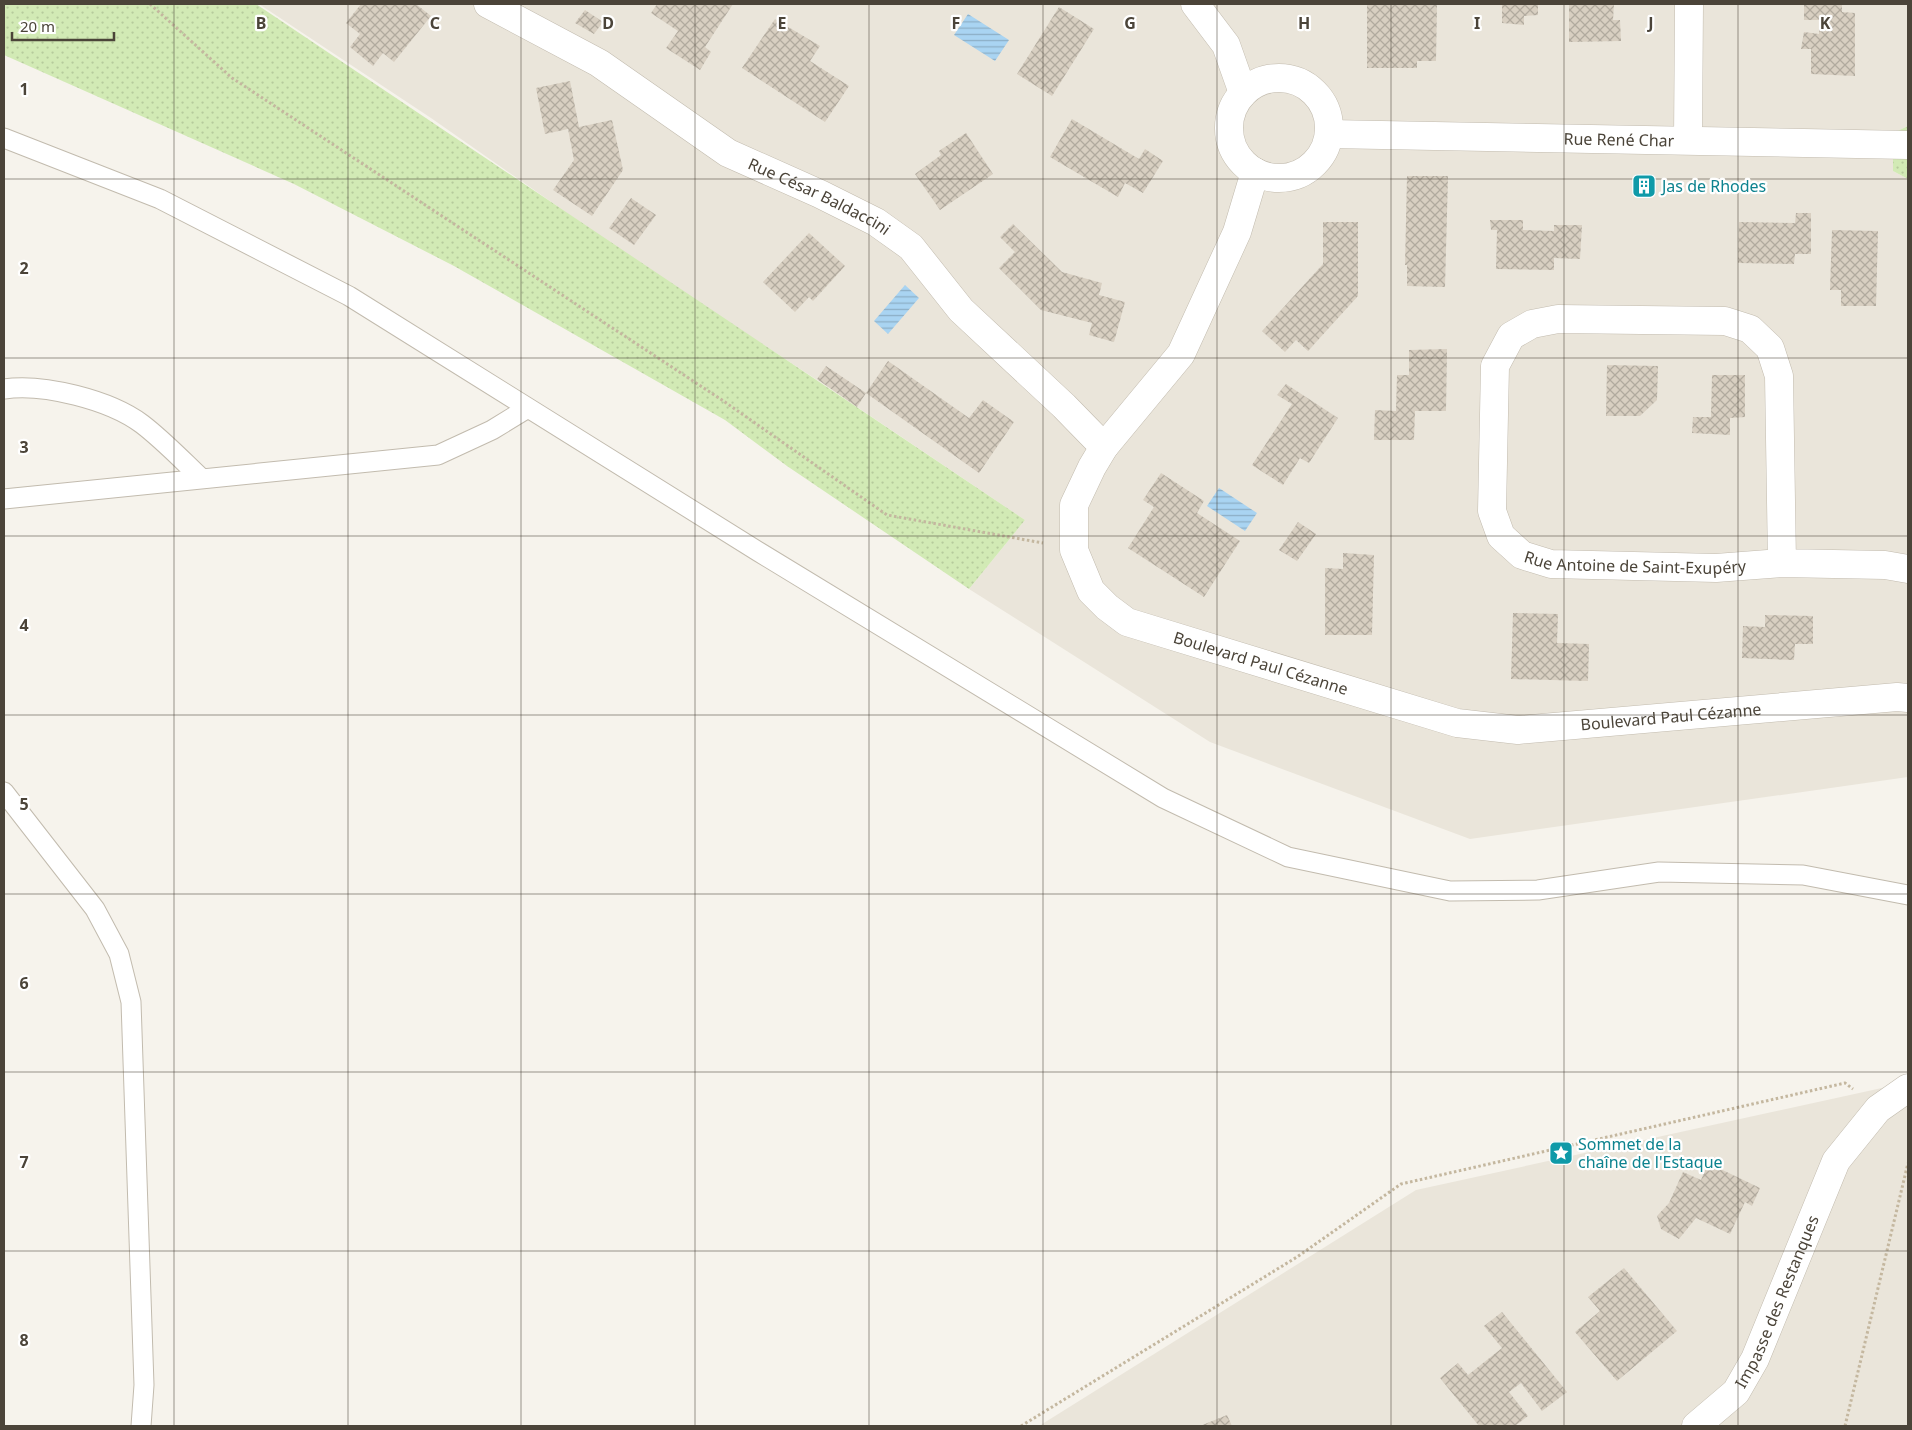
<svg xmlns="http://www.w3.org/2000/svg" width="1912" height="1430" viewBox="0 0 1912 1430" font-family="'Noto Sans',sans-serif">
	<defs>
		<pattern id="grass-dots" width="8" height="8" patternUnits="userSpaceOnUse" patternTransform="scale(1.25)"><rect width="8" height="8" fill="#d2eab5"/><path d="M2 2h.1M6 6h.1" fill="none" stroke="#b6ca9c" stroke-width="1.8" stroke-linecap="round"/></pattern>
		<pattern id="water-rules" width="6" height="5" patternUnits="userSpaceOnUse" patternTransform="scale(1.25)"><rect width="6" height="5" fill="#a9d4f2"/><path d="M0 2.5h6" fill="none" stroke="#8caec5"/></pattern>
		<pattern id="building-cross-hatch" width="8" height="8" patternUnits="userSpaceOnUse" patternTransform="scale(1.25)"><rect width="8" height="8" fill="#d8cfc1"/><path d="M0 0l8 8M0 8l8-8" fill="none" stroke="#b1aa9e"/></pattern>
	</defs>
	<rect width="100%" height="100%" fill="#f6f3ec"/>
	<path fill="#eae5da" d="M259,4H1908V126L1893,133V171L1908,179V777L1470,839L1210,742L969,589L1025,520L814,378L633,259L431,118Z
		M1908,1084V1426H1039L1416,1190L1891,1086Z"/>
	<path fill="url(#grass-dots)" d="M4,4H256L1025,520L969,589L787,466L725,420L454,266L294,184L4,55Z
		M1908,126V179L1893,171V133Z"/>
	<path fill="url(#water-rules)" d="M968,14L1009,40L995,61L954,35Z
		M905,285L919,298L888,334L874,321Z
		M1219,488L1257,513L1245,531L1207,506Z"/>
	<path fill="url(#building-cross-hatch)" d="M361,4H416L431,16L394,62L383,53L373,66L350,47L360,34L346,23Z
		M657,4H733L705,47L711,52L700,70L666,48L678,31L651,13Z
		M1367,4H1437L1436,61H1417V68H1367Z
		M1502,4H1538V15L1524,16V25L1502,23Z
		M1569,4H1614L1613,20H1620L1621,41L1569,42Z
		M1804,4H1842V12L1855,13V76L1811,74V49H1801L1804,32L1819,34V20H1804Z
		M1059,7L1094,29L1052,96L1017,74Z
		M585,10L603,22L594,34L575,23Z
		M775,19L820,46L810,61L849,86L825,122L742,68Z
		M570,81L579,127L612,120L623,170L592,216L553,190L574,160L568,129L545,134L536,88Z
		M1072,119L1139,159L1145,149L1163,161L1143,193L1125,183L1118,197L1050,157Z
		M966,133L993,174L940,210L915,174L941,155L939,151Z
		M1407,176H1448L1445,287L1407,286V265H1405Z
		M1633,180L1654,181V192L1633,191Z
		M631,198L656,215L634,245L609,228Z
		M1796,213H1811V254H1795L1794,264L1738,263L1739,222L1795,223Z
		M1490,220H1523V230L1554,231V225H1582L1580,259L1554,258V270L1496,269L1497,230H1491Z
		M1323,222H1358V296L1308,351L1296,340L1285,352L1262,331L1323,264Z
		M1013,224L1062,272L1102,283L1099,295L1125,302L1114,342L1089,335L1092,323L1041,310L999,268L1015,252L1000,237Z
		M1832,230L1878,231L1876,306H1841V290H1830Z
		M809,233L845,266L813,301L809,297L795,312L763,282Z
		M1447,349L1446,411H1415L1414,440H1374L1375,410L1396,411L1397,375H1409V350Z
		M888,361L969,418L983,400L1014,422L979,473L866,393Z
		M1607,365L1658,366L1657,400L1640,416H1606Z
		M826,366L866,393L857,407L817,379Z
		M1712,375H1745V417L1730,418V435L1692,433L1693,417H1711Z
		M1286,384L1338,418L1309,463L1300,458L1283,485L1252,465L1292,404L1277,395Z
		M1161,473L1204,501L1197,513L1240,541L1204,597L1128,548L1154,507L1143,500Z
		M1298,522L1316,534L1297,561L1279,550Z
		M1343,553L1374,555L1372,635H1325V568L1343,569Z
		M1513,613L1558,614L1557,643L1589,644L1588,681L1511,679Z
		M1765,615L1813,616V644H1795L1794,660L1742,658L1743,626L1765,627Z
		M1708,1163L1760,1188L1752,1206L1745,1202L1730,1234L1696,1218L1679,1239L1661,1229L1657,1216L1669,1203L1683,1172L1701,1180Z
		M1624,1268L1677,1331L1617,1381L1575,1332L1600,1311L1588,1297Z
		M1502,1312L1567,1392L1542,1411L1521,1383L1509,1392L1528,1416L1515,1426H1479L1440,1378L1458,1363L1468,1375L1502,1348L1484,1326Z
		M1227,1415L1232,1426H1200Z"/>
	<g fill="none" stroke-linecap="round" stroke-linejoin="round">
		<g stroke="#c2bbae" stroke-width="21">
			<path id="service" d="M4,138L160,199L349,296L759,552L1163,798L1288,857L1450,891L1538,890L1659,872L1803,875L1908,895
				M4,389C43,383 110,400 142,424C163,440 182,460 201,478
				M4,499L438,455L492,430L528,408
				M4,792L95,909L119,954L131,1002L144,1385L141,1426"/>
		</g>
		<g stroke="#c2bbae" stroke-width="29">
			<g id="minor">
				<path id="s1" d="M488,4L599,63L728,153L820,194L876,222L911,247L961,310L1064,406L1104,447"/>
				<path d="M1195,4L1226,45L1243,93"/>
				<circle cx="1279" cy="128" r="50"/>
				<path id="s2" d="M1329,134L1908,145"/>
				<path d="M1688,140L1689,4"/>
				<path id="s3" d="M1255,172L1237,232L1181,354L1104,447L1092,467L1074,505V550L1091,591L1107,607L1127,622L1457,723L1518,730L1897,697L1908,698"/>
				<path id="s4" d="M1782,563L1779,376L1770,348L1750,329L1725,321L1558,319L1532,324L1511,336L1495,366L1492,511L1501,536L1522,555L1551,564L1716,568L1782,563L1885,565L1908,569"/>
				<path id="s5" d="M1696,1426L1736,1392L1755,1359L1836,1161L1878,1109L1908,1088"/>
			</g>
		</g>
		<path stroke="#c4b79f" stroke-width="3" stroke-dasharray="2.5 2.5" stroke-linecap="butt" d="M150,4L232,78L722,400L887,515L1043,543
			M1021,1426L1297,1257L1401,1184L1845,1083L1853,1089
			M1845,1426L1908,1163"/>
		<use href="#service" stroke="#fff" stroke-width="19"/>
		<use href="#minor" stroke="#fff" stroke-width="28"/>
	</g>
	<path fill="none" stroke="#4b4439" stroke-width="1" stroke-opacity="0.55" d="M174,4V1426M348,4V1426M521,4V1426M695,4V1426M869,4V1426M1043,4V1426M1217,4V1426M1391,4V1426M1564,4V1426M1738,4V1426M4,179H1908M4,358H1908M4,536H1908M4,715H1908M4,894H1908M4,1072H1908M4,1251H1908"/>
	<defs>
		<g id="building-square" transform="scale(1.25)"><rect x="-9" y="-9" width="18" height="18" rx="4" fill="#0f9aa8" stroke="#fff"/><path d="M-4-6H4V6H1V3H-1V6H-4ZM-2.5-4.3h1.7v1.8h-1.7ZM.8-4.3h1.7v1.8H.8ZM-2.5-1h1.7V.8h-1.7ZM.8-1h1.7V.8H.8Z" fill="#fff"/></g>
		<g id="sight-square" transform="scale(1.25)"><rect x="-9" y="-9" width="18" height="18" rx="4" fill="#0f9aa8" stroke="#fff"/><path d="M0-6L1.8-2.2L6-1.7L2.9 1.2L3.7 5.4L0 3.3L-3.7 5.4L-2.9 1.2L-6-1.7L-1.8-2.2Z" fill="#fff"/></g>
	</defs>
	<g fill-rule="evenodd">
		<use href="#building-square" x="1644" y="186"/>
		<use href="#sight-square" x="1561" y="1153"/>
	</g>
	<g text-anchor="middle" stroke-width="4.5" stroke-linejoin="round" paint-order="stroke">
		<g font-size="16" fill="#4b4439" stroke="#fff">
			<text dy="6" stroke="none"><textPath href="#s2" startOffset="290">Rue René Char</textPath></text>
			<text dy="6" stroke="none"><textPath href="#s1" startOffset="384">Rue César Baldaccini</textPath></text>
			<text dy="6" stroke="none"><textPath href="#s4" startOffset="836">Rue Antoine de Saint-Exupéry</textPath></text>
			<text dy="6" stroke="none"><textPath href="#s3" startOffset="660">Boulevard Paul Cézanne</textPath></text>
			<text dy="6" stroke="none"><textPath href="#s3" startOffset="1080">Boulevard Paul Cézanne</textPath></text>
			<text dy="6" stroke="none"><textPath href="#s5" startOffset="152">Impasse des Restanques</textPath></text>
		</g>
		<g font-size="16" fill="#0d838f" stroke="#fff" text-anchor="start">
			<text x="1662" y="192">Jas de Rhodes</text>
			<text x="1578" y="1150">Sommet de la<tspan x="1578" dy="18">chaîne de l'Estaque</tspan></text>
		</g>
	</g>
	<g font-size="16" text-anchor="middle" font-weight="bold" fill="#4b4439" stroke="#fff" stroke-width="4.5" stroke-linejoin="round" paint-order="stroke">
		<text x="261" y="29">B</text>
		<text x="435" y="29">C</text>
		<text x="608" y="29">D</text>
		<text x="782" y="29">E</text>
		<text x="956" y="29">F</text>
		<text x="1130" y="29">G</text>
		<text x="1304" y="29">H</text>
		<text x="1477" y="29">I</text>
		<text x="1651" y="29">J</text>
		<text x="1825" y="29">K</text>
		<text x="24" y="95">1</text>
		<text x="24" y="274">2</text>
		<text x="24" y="453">3</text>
		<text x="24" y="631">4</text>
		<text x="24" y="810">5</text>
		<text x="24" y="989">6</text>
		<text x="24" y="1168">7</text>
		<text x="24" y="1346">8</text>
	</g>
	<rect width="1912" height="1430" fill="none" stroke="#4b4439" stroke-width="10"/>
	<path d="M12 32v8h102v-8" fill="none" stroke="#4b4439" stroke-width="2.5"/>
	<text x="20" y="32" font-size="15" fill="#4b4439" stroke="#ffffff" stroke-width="4" paint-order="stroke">20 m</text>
</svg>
